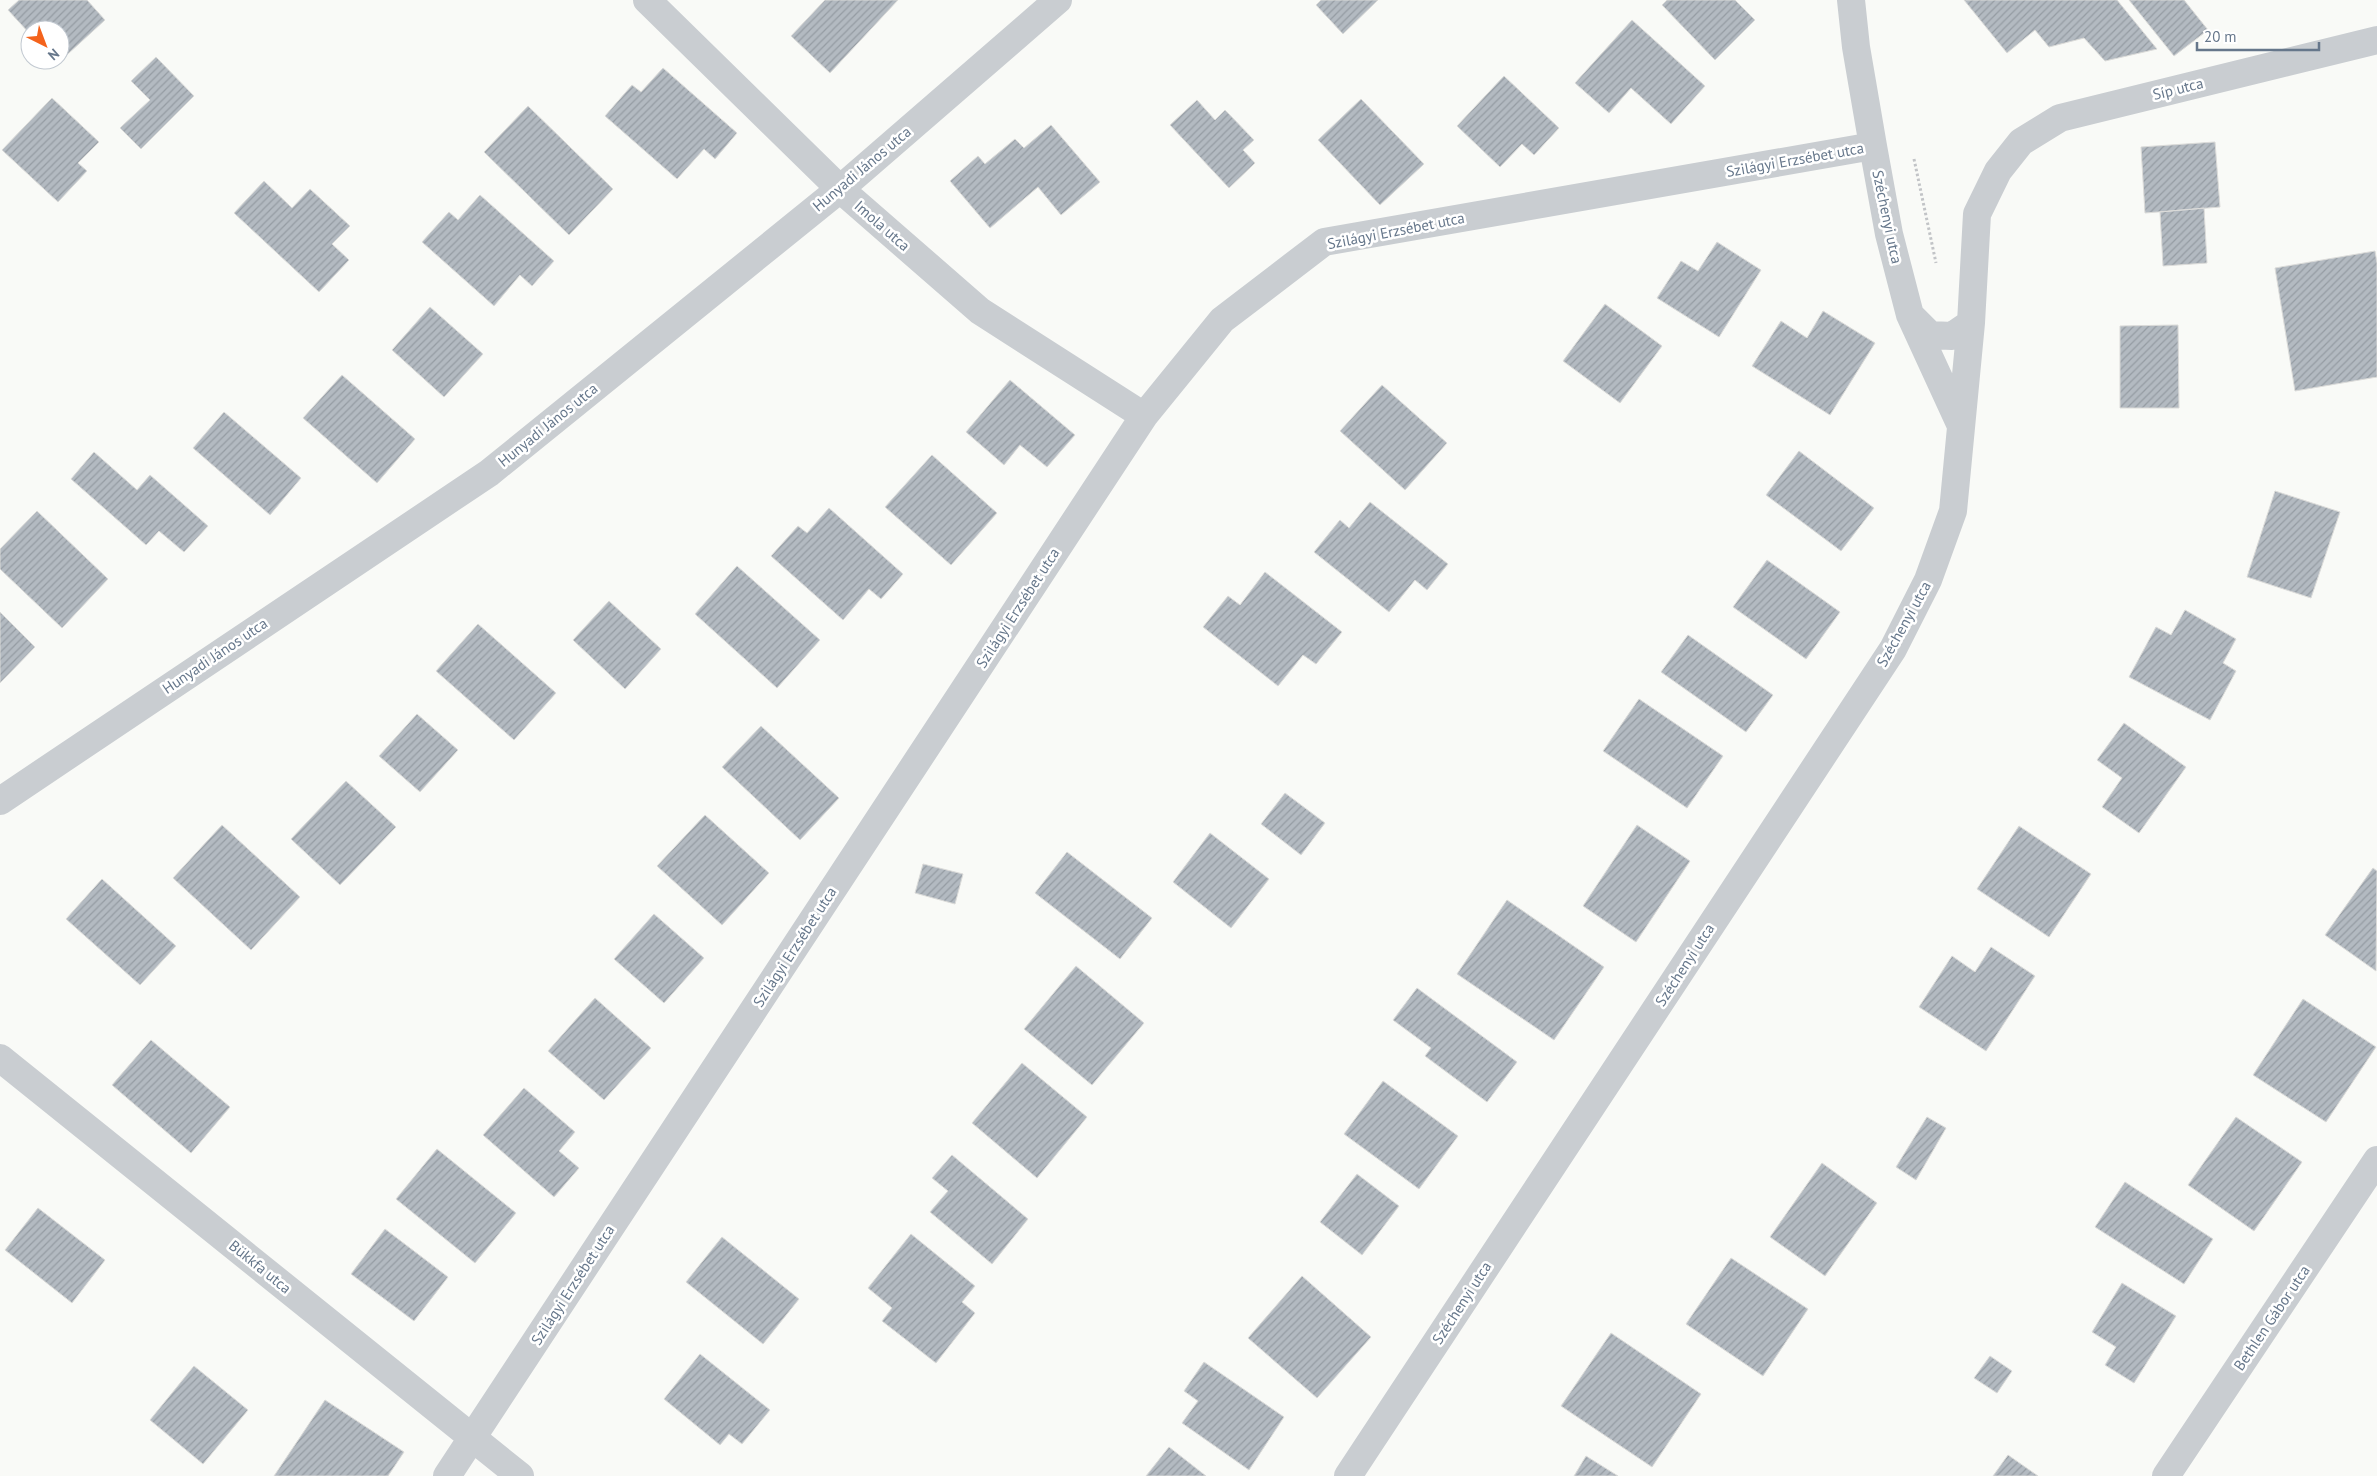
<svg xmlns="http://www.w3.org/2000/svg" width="2377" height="1476" viewBox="0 0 2377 1476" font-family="'PT Sans',sans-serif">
	<defs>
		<pattern id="building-hatch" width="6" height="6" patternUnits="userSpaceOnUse" patternTransform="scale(1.25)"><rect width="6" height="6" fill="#b3bac1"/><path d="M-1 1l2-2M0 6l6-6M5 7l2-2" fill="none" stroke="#959ca3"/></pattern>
	</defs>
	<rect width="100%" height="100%" fill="#f9faf7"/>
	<path fill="url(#building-hatch)" stroke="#dbdbd9" d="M19,0H87L105,20L57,64L54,60H60V30H30V34L8,10Z
		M825,0H898L830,73L791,36Z
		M1321,0H1378L1343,34L1316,5Z
		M1667,0H1735L1755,20L1715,60L1662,5Z
		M1964,0H2117L2157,49L2105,61L2084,38L2049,47L2035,30L2007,53Z
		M2129,0H2184L2208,30L2174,56Z
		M1632,20L1705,86L1671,124L1631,88L1609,113L1575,83Z
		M156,57L194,96L141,149L120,128L150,100L131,81Z
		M663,68L737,133L715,159L704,149L677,179L605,116L632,85L641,92Z
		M1504,76L1559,128L1534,155L1522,144L1500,167L1457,126Z
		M52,98L99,142L78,163L87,171L58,202L2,150Z
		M1361,99L1424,164L1380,205L1318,140Z
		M1197,100L1215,120L1225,110L1254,140L1243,150L1255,163L1229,188L1170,125Z
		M528,106L613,189L569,235L484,152Z
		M1051,125L1100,182L1061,215L1038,187L990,228L950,181L978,156L985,164L1015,139L1024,148Z
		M2215,142L2220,207L2145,213L2141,147Z
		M264,181L292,208L310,189L350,226L332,244L349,260L319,292L234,213Z
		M480,195L554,261L532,286L520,275L494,306L422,242L449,212L458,220Z
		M2204,208L2207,263L2163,266L2160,212Z
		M1717,242L1761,270L1719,337L1657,298L1681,261L1698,271Z
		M2375,251L2377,263V377L2295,391L2275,268Z
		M1605,304L1662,346L1620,403L1563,361Z
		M430,307L483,354L444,397L392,350Z
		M1823,311L1875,343L1830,415L1752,366L1781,321L1807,338Z
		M2178,325L2179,408H2120V326Z
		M342,375L415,439L377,483L303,418Z
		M1010,380L1075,435L1047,467L1020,445L1004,465L966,432Z
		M1382,385L1447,443L1405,490L1340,431Z
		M224,412L301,478L270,515L193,448Z
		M1799,451L1874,508L1841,551L1766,495Z
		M94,452L137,490L150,475L208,526L184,552L159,531L146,545L71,479Z
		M932,455L997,513L951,565L885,507Z
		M2275,491L2340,512L2311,598L2247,577Z
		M1370,502L1448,564L1427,590L1415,580L1389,612L1314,552L1340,520L1349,528Z
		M829,508L903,574L881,599L869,589L843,620L771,556L798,526L807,533Z
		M37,511L108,579L62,628L0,569V549Z
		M1767,560L1840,612L1806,659L1733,607Z
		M737,566L820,640L777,688L695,614Z
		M1265,572L1342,632L1316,664L1303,655L1278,686L1203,627L1228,596L1240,605Z
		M609,601L661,649L625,689L573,640Z
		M2185,610L2236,639L2223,663L2236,671L2210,720L2129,677L2156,627L2171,635Z
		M0,612L35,647L0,683Z
		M478,624L556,693L514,740L436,671Z
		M1688,635L1773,695L1746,732L1661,672Z
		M1639,699L1723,756L1687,808L1603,751Z
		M417,714L458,750L420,792L379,756Z
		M2124,723L2186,767L2139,833L2102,807L2122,778L2097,760Z
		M761,726L839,798L800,840L722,767Z
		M346,781L396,827L340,885L291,839Z
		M1285,793L1325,823L1301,855L1261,824Z
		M705,815L769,873L722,925L657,866Z
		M222,825L300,897L251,950L173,878Z
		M1637,825L1690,861L1636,942L1583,906Z
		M2019,826L2091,874L2049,937L1977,889Z
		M1210,833L1269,879L1231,928L1173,882Z
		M1067,852L1152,918L1120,959L1035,893Z
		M923,864L963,874L955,904L915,893Z
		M2373,868L2377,871L2376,971L2325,935Z
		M102,879L176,946L140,985L66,919Z
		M1507,900L1604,967L1554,1040L1457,974Z
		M654,914L704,958L664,1003L614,959Z
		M1991,947L2035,976L1986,1051L1919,1007L1952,956L1975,972Z
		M1076,966L1144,1023L1092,1085L1024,1029Z
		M1417,988L1517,1062L1487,1102L1425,1056L1431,1048L1393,1020Z
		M595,998L651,1048L604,1100L548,1051Z
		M2303,999L2376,1047L2326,1122L2253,1075Z
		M151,1040L230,1107L191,1153L112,1085Z
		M1022,1063L1087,1117L1037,1178L972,1123Z
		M1383,1081L1458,1136L1419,1189L1344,1134Z
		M524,1088L575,1132L559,1151L579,1168L554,1197L483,1135Z
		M1927,1117L1946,1128L1916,1180L1896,1167Z
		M2236,1117L2302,1162L2254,1231L2188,1185Z
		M437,1149L516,1213L475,1263L396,1199Z
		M952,1155L1028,1219L992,1264L930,1212L948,1191L932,1178Z
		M1822,1163L1877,1203L1825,1276L1770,1237Z
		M1357,1174L1399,1206L1362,1255L1320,1222Z
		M2125,1182L2213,1239L2184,1284L2095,1227Z
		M38,1208L105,1260L72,1303L5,1250Z
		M385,1229L448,1277L414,1321L351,1274Z
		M911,1234L975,1286L962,1302L975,1313L936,1363L882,1321L892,1308L868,1288Z
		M722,1237L799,1299L763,1344L686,1282Z
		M1731,1258L1808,1309L1763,1376L1686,1324Z
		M1302,1276L1371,1337L1317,1398L1248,1338Z
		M2122,1283L2176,1316L2134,1383L2105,1365L2116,1347L2092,1332Z
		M1611,1333L1701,1394L1652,1467L1561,1406Z
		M700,1354L770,1410L742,1444L729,1434L720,1445L664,1399Z
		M1990,1356L2012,1371L1997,1393L1974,1378Z
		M1204,1362L1284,1417L1249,1470L1182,1423L1198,1401L1184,1391Z
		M194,1366L248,1410L203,1464L150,1420Z
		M325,1400L404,1452L388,1476H274Z
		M1169,1447L1206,1476H1146Z
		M2008,1455L2038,1476H1993Z
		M1586,1456L1618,1476H1574Z"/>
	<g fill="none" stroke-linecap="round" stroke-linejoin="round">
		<path stroke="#c2c4c7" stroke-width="3" stroke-dasharray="2.5 2.5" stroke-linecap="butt" d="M1914,159L1936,263"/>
		<path stroke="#c9cdd1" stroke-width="28" d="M647,0L840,189L980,311L1144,416
			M1851,0L1856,47L1873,146L1889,234L1910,315L1961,426
			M1911,316L1930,335L1952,336L1971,323
			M0,801L489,473L840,189L1058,0
			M0,1058L520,1476
			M447,1476L1144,416L1222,320L1324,242L1873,146
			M1348,1476L1893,649L1928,580L1953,511L1971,323L1977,214L1998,171L2021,142L2060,118L2377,40
			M2166,1476L2377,1160"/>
	</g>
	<g text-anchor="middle" stroke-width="5" stroke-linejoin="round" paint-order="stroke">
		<g font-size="15" fill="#66778b" stroke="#fff">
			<text transform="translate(2178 89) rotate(-14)" y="5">Síp utca</text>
			<text transform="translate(1795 160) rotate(-10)" y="5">Szilágyi Erzsébet utca</text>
			<text transform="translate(862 169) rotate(-40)" y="5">Hunyadi János utca</text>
			<text transform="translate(1887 217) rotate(78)" y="5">Széchenyi utca</text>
			<text transform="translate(882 226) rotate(41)" y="5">Imola utca</text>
			<text transform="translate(1396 231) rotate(-11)" y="5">Szilágyi Erzsébet utca</text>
			<text transform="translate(548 425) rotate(-39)" y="5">Hunyadi János utca</text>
			<text transform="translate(1018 608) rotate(-57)" y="5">Szilágyi Erzsébet utca</text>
			<text transform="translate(1904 624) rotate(-61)" y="5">Széchenyi utca</text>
			<text transform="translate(215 656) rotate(-34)" y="5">Hunyadi János utca</text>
			<text transform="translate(795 947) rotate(-57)" y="5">Szilágyi Erzsébet utca</text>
			<text transform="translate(1685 965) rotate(-57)" y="5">Széchenyi utca</text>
			<text transform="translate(260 1267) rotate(39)" y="5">Bükkfa utca</text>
			<text transform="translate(573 1285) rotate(-57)" y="5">Szilágyi Erzsébet utca</text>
			<text transform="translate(1462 1303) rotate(-57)" y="5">Széchenyi utca</text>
			<text transform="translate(2272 1318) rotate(-56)" y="5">Bethlen Gábor utca</text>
		</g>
	</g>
	<g transform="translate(45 45) rotate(138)"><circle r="24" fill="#ffffff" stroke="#c2c9d1"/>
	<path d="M0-4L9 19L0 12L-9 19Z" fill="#f4631c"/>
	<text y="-8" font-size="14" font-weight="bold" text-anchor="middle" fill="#66778b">N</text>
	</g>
	<path d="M2197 42v8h122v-8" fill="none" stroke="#66778b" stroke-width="2.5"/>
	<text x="2204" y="42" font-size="15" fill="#66778b" stroke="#ffffff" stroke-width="4" paint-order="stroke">20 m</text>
</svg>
